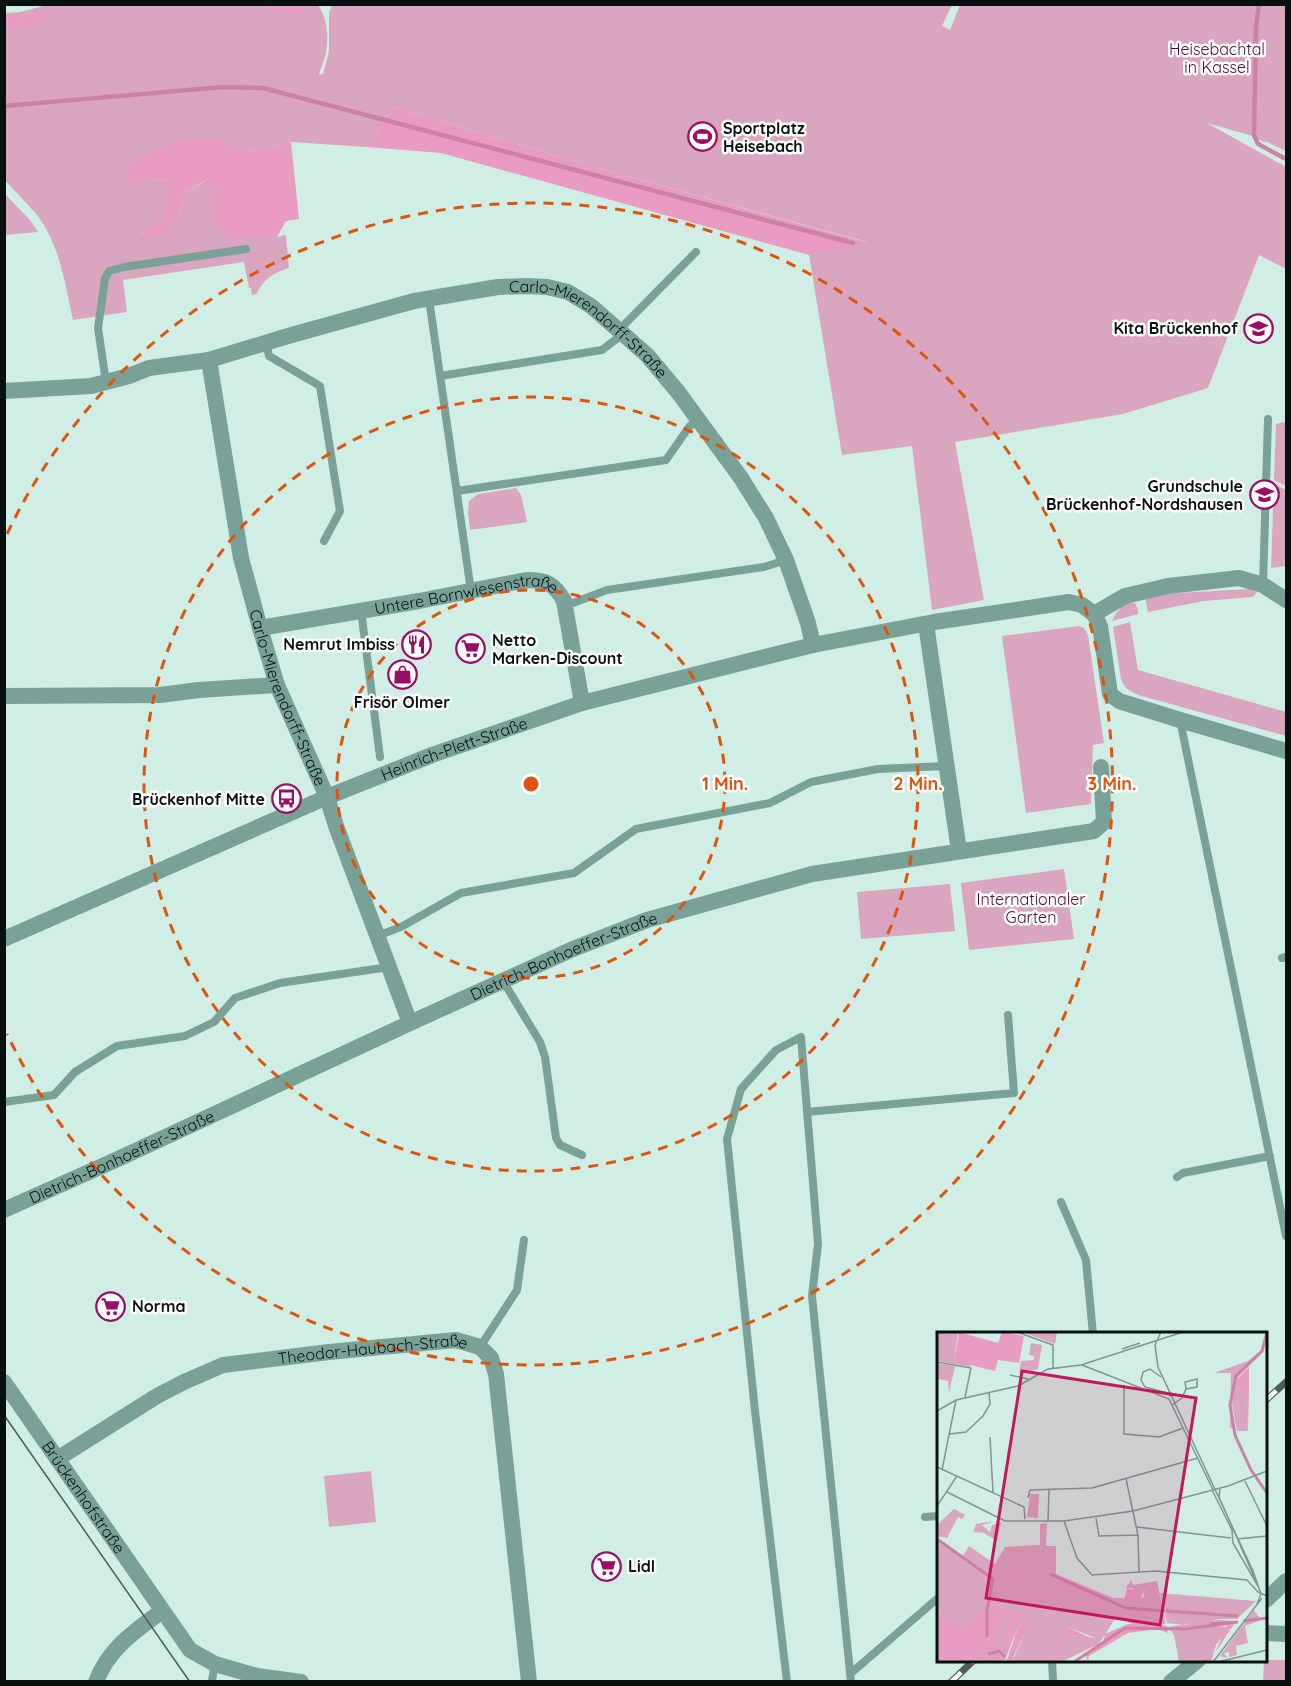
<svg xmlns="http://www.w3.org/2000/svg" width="1291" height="1686" viewBox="0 0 1291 1686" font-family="Quicksand,sans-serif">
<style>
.green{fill:#daa5be}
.forest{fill:#e89cc1}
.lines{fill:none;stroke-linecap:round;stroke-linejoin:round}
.stream{stroke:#cb82a6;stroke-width:4.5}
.service{stroke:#79a197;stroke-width:8}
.minor{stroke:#79a197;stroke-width:16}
.tertiary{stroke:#79a197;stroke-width:16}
.tram{stroke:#4c5d59;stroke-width:1.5}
.rail-casing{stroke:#4c5d59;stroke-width:7}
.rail{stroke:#fff;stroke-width:4.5;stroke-dasharray:14;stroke-linecap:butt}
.ring{fill:none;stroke:#dd550c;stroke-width:3;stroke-dasharray:10 8}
.labels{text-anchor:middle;stroke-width:5;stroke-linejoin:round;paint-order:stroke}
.park-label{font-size:16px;fill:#4e0c34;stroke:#fff}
.poi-label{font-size:16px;font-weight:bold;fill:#06100e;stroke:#fff;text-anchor:start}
.street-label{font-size:16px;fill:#06100e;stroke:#fff}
.inset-river{fill:none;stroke:#cb82a6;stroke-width:3}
.inset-road{fill:none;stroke:#7f9590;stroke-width:1.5}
.view{fill:#c2185b;fill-opacity:0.15;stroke:#c2185b;stroke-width:3}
.inset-edge{fill:none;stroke:#06100e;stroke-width:3}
.centre{fill:#dd550c;stroke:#fff;stroke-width:3}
.ring-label{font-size:18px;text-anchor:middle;font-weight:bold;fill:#dd550c;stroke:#fff;stroke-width:5;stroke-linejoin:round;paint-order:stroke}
</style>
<rect width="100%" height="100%" fill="#d0eee6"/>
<!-- green -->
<path class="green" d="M51,4L318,5C327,17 329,36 326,52C325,59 321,67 319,75L323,74L329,51V13L332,5H952L942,26L950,30L960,5H1286V151L1265,141V143L1256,137L1207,123L1286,167V269L1259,255L1208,388L1123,414L955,442L984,600L932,610L912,446L842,455L809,255L867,242L597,168L394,107L367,147L291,142L247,152L214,138L153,179L168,181V206L152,227L145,230L141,235L179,212L186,192L205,181L217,192L235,237H277L286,235L289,268C271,274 266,278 256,294L252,295L251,288H249L244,262L123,280L127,312L73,320C65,284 60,245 37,215C27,203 15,192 5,180L4,13L20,12Z
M5,194L30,220L38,232L5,235Z
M1284,422L1286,423V486L1274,480L1276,424Z
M1274,484L1286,490V566L1271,568Z
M516,488L521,495L527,522L470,530L468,513L469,501L478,494Z
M1250,589L1257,592L1253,597L1204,601L1148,612L1145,597L1178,593Z
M1130,602L1135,603L1138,609V614L1112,621C1116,612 1121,606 1130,602Z
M1130,622L1138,670L1286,712V736L1138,695C1130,691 1124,688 1121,679L1113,627Z
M1079,626L1084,628L1088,635L1104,743L1093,745L1091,804L1026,813L1002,636Z
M1064,869L1074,939L969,950L961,883Z
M950,884L955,931L861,939L857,892Z
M371,1471L376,1522L329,1527L324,1476Z
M1266,1660H1286V1681H1263L1264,1661Z"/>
<!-- forest -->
<path class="forest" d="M264,5H303L305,9L298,14C287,11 276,13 265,9Z
M49,10L52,13C42,27 20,28 5,29V16L21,17Z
M394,107L597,168L869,243L809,255L441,153L367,147Z
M214,138L247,152L291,142L299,219L286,221L277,237H235L217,226L207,208L217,192L204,181L186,192L179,212L167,232L145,240L141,236L145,230L152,227L168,206V181L153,179L131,184L126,170L141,157L172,143Z"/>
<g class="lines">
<!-- stream -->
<path class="stream" d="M1259,4L1256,27L1254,135L1258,144L1286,159
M4,106L223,87L263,88L853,243"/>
<!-- service -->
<path class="service" d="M429,299L471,591
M619,330L696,252
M266,343L269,356L320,386L340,511L324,541
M440,376L602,350L623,334
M106,382L98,328L105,279L109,271L124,267L246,249
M457,491L666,460L689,427L698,419
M1263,585L1268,419
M565,604L573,603L607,590L764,567L786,560
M361,610L380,757
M1180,720L1286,1236
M377,936L401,927L461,893L574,873L636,829L770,803L811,782L878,769L946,766
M1282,958L1286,957
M503,981L540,1042L545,1057L556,1138L560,1145L582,1155
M4,1102L54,1095L75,1072L117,1046L185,1036L214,1022L235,998L280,983L389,967
M807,1112L1014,1093L1008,1015
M1177,1177L1183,1173L1270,1156
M1061,1202L1086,1260L1093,1334
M480,1347L517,1290L524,1240
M925,1517L938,1516
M1052,1660L1053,1682
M850,1674L938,1598
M213,1682L212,1680L215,1664
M787,1682L755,1411L727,1139L741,1089L776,1050L801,1037L818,1244L812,1296L851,1682"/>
<!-- minor -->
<g class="minor">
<path id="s1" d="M209,360L241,558L260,628L277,685L327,797L336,826L410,1023"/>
<path id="s2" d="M4,391L91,386L129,376L149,368L209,360L288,336L414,301L498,287L526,286L547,287L568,292L591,306L647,355L678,392L741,478L766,518L786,560L808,623L813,645"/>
<path d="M1094,614L1100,626L1110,694L1119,701L1180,720L1286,751"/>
<path d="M1094,614L1125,596L1168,586L1239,578L1263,585L1286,600"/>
<path d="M926,624L959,851"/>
<path id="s3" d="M260,628L419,601L526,580C546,580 554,583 564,601L582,703"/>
<path d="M4,696L160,695L199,690L277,685"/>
<path id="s4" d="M4,939L327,797L432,755L582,703L813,645L934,622L1069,602L1082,605L1094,614"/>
<path id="s5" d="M4,1210L118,1159L410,1023L573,949L647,920L812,874L1094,831L1104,822L1101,767"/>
<path id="s6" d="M4,1382L190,1650L215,1664L257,1676L301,1682"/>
<path id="s7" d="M57,1459L157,1396L184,1382L223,1365L329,1352L456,1340L480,1347L491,1358L496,1374L529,1682"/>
<path d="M1266,1633L1286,1634"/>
<path d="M96,1682C109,1648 134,1632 162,1611"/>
</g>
<!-- tertiary -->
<path class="tertiary" d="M1266,1600L1286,1581
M1171,1682L1198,1660"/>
<!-- tram -->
<path class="tram" d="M4,1415L190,1682"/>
<defs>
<path id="rail" d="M1266,1400L1286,1382
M951,1682L974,1660"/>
</defs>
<!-- rail casing -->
<use href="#rail" class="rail-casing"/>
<!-- rail -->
<use href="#rail" class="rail"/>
</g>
<!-- distance rings -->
<g class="ring">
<circle cx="531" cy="784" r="194"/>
<circle cx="531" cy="784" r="387"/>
<path d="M7 534A581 581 0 1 1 7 1034"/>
</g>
<!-- icons -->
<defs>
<symbol id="stadium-ring" viewBox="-11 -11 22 22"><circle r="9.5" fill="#fff" stroke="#960f65" stroke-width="1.5"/><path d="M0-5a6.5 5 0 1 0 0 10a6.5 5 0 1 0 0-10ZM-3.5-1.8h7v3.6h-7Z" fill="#960f65"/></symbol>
<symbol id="school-ring" viewBox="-11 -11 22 22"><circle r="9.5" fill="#fff" stroke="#960f65" stroke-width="1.5"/><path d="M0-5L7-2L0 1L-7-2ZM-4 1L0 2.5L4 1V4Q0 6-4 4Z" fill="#960f65"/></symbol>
<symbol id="restaurant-ring" viewBox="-11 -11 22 22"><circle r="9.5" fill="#fff" stroke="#960f65" stroke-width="1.5"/><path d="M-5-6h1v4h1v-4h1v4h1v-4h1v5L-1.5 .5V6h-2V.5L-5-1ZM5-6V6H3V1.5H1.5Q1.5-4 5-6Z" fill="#960f65"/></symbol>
<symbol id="supermarket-ring" viewBox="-11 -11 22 22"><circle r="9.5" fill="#fff" stroke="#960f65" stroke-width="1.5"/><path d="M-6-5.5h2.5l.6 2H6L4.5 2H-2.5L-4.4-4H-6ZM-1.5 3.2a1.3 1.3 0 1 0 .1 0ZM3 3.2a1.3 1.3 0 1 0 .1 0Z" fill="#960f65"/></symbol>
<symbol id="shop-ring" viewBox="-11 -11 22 22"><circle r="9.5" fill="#fff" stroke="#960f65" stroke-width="1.5"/><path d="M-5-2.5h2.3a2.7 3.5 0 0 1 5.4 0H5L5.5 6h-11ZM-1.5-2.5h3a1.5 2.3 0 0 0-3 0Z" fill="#960f65"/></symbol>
<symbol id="bus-ring" viewBox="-11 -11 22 22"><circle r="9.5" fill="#fff" stroke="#960f65" stroke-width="1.5"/><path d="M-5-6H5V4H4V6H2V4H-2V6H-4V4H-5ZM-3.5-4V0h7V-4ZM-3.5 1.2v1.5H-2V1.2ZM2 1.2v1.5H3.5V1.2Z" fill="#960f65"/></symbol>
</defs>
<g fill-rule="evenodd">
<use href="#stadium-ring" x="686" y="120" width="33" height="33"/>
<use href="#school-ring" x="1242" y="312" width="33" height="33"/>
<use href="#school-ring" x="1248" y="478" width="33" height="33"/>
<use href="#restaurant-ring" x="400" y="628" width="33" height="33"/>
<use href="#supermarket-ring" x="454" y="632" width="33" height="33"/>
<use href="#shop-ring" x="386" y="658" width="33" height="33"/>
<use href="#bus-ring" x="270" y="782" width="33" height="33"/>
<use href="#supermarket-ring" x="94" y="1290" width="33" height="33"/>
<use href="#supermarket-ring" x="590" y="1550" width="33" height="33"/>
</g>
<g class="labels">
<!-- park labels -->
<g class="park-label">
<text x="1217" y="55">Heisebachtal<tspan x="1217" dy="18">in Kassel</tspan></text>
<text x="1031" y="905">Internationaler<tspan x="1031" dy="18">Garten</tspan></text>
</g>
<!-- poi labels -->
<g class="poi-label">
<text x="723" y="134">Sportplatz<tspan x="723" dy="18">Heisebach</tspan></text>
<text x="1238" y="334" text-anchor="end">Kita Brückenhof</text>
<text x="1243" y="492" text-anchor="end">Grundschule<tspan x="1243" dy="18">Brückenhof-Nordshausen</tspan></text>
<text x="492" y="646">Netto<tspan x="492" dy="18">Marken-Discount</tspan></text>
<text x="395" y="650" text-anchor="end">Nemrut Imbiss</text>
<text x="402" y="708" text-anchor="middle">Frisör Olmer</text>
<text x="265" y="805" text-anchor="end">Brückenhof Mitte</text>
<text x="132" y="1312">Norma</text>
<text x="628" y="1572">Lidl</text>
</g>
<!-- street labels -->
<g class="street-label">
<text dy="6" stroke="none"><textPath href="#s2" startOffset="612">Carlo-Mierendorff-Straße</textPath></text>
<text dy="6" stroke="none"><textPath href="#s3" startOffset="210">Untere Bornwiesenstraße</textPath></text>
<text dy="6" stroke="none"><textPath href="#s1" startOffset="348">Carlo-Mierendorff-Straße</textPath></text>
<text dy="6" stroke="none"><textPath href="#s4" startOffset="489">Heinrich-Plett-Straße</textPath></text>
<text dy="6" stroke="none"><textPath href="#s5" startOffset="615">Dietrich-Bonhoeffer-Straße</textPath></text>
<text dy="6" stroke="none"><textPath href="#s5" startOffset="129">Dietrich-Bonhoeffer-Straße</textPath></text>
<text dy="6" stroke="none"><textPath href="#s7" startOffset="342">Theodor-Haubach-Straße</textPath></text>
<text dy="6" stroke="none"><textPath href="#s6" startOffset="140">Brückenhofstraße</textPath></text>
</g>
</g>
<!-- overview -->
<g transform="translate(937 1332)">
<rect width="330" height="330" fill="#d0eee6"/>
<path d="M0,0H21L17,28L34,31L33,35L0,29ZM85,0H120L118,12ZM94,11L105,13L101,37L82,42L84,29L97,28V24L92,23ZM322,20L324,22L299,47L294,72L298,95L293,96L294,41H277L311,29ZM0,31L18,34L12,61L11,49L2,47L0,57ZM298,55L309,61L311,99H300L295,72ZM93,162H102L101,186L90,185ZM17,177L28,183L25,187L21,185L10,206L0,204V193ZM59,189L45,193L53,200L55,193L64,190L60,209L47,201L36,200L39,192ZM110,191L109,214H119V242H113L172,270L176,266H206L208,258L199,265L196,256H189L194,248L196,253L220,249L229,292L198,293L179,285L162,312L126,329L121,324L128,308L138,303L158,306L131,295L114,330H69L86,283L70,309L69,322L76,302L80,295L68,329L0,330L3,281L0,280V209L59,249L26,224L32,214L58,232L68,215L103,213V192ZM93,287V288L76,328L78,303ZM223,261L319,269L300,287H282L267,291L249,292L246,293L231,294L247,293L230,291ZM317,278L324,288L308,294L311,311L299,314L300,323L292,325V320L287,321L290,326L283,324L279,329ZM279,294L292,295L279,313L274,330H242L237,303L231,295L242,300Z" fill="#daa5be" fill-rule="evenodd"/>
<path d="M22,0L61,11L65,0L87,4L82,31L61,28L58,39L17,29ZM312,35V60L311,99L309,61L298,55L300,47ZM111,242H119L176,266L172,271ZM190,256L198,258L199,264L208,258L204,265L209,268H187ZM54,267L56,274L87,283L69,322L66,323L68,308L75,287L67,283L60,291L61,330L51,322L50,305L46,308L49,330H44L40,318L41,330H0V280L29,296ZM94,287L75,328L73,327L78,303L89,288ZM282,288L299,289L278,321L290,293L242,300L231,295ZM220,292L230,294L231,301L221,297L191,301L152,324L151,329L148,322L166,310L168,302L191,292ZM131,295L157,308L138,303L128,308L121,324L126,329L114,330Z" fill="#e89cc1"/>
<path class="inset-river" d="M330,0L325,19L299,44L293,73L298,103L314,138L330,161M0,207L56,247L50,279V305M113,242L189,276L228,279M229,279L301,284M306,289L330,286M273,292L301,290M51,322L62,319L68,325M137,330L188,296L248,297L293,291"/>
<path class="inset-road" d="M80,0L116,13V36M224,0L218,13L221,35L316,239L324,262L320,272M185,17L203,11M0,30L34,36L28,65M145,33L232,67L276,158M73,43L91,47M224,45L213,37L206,40L204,48L208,55L230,61L236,66M187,53V102L222,105L246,96M235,73L245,66L249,57L260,55V47L248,50L249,57M0,79L19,68L81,54L111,37L144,33L246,0M12,102L29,100L46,84L53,72L52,61M53,105L56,161M0,135L87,175L88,187M5,138L19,68M189,147L201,203L202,240M308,149L330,194M275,158L295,198L296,211L322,256L282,165L283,156M10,160L68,189H127L196,179L291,154L330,139M91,166L93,158L155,156L261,126M0,174L20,144M159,186L162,204L201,203M127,189L140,226L155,243L219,239L310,248L321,260L330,264M111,190L112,158M200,195L294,206M300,207L330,204M276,330L325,266M281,330L330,318"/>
<path class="view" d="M85,39L259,66L223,293L49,266Z"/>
<rect width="330" height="330" class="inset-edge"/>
</g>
<circle cx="531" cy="784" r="9" class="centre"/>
<g class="ring-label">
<text x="725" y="790">1 Min.</text>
<text x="918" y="790">2 Min.</text>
<text x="1112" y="790">3 Min.</text>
</g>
<!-- border -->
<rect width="1291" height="1686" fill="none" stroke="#06100e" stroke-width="12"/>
</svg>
